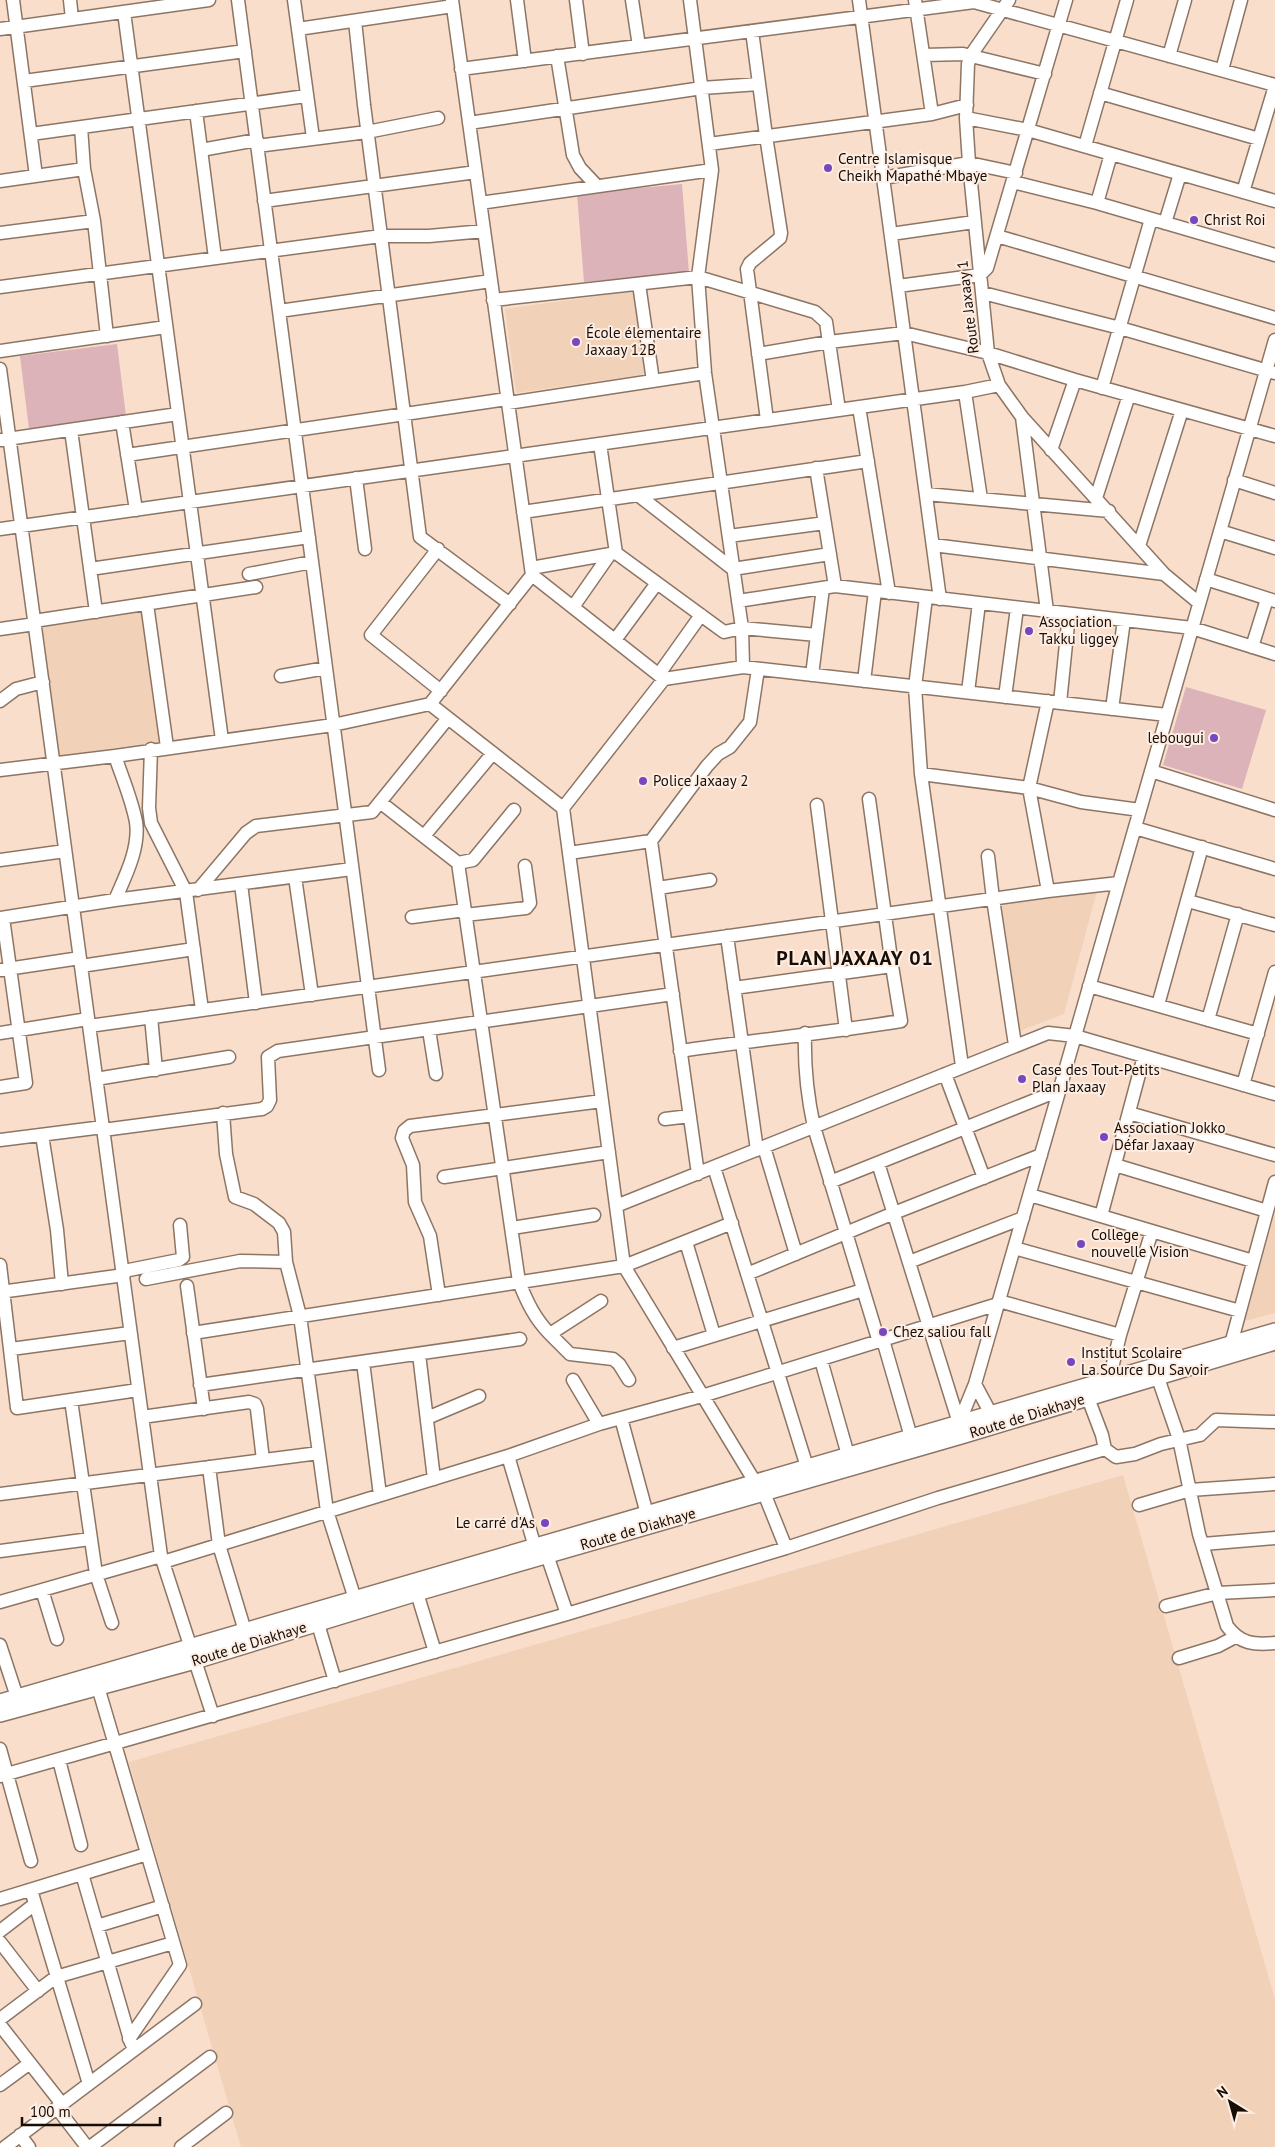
<svg xmlns="http://www.w3.org/2000/svg" width="1275" height="2147" viewBox="0 0 1275 2147" font-family="'PT Sans',sans-serif">
<style>
.built{fill:#f2d1b9}
.green{fill:#dcb3b8}
.lines{fill:none;stroke-linecap:round;stroke-linejoin:round}
.minor-casing{stroke:#8d7565;stroke-width:15}
.major-casing{stroke:#8d7565;stroke-width:18}
.minor{stroke:#fff;stroke-width:12}
.major{stroke:#fff;stroke-width:15}
.poi-dot{fill:#7846bd;stroke:#feede2;stroke-width:2}
.labels{text-anchor:middle;stroke-width:4;stroke-linejoin:round;paint-order:stroke}
.poi-label{font-size:15px;fill:#160d07;stroke:#feede2;text-anchor:start}
.street-label{font-size:15px;fill:#160d07;stroke:#feede2}
.district-label{font-size:20px;font-weight:bold;letter-spacing:1px;fill:#160d07;stroke:#feede2}
</style>
<rect width="100%" height="100%" fill="#f9decb"/>
<!-- built -->
<path class="built" d="M635,291L647,374L516,393L505,309Z
M144,609L163,741L60,756L41,624Z
M1097,891L1064,1014L1017,1032L1000,903Z
M1275,1213V1313L1245,1321Z
M1123,1475L1275,1999V2147H241L129,1762Z"/>
<!-- green -->
<path class="green" d="M682,184L689,273L584,282L577,194Z
M117,344L126,416L29,429L20,356Z
M1186,687L1266,710L1242,789L1163,765Z"/>
<g class="lines">
<defs>
<path id="minor" d="M13,0L36,176
M70,0L72,19
M238,0L379,1070
M294,0L313,138
M452,0L532,575L664,679
M517,0L525,61
M576,0L583,54
M632,0L639,46
M690,0L712,170L698,277L705,373L742,628L743,667
M859,0L940,599
M915,0L932,114
M1009,0L971,55L968,64L966,118L969,163L988,353L999,385L1022,417L1164,574L1199,603
M124,12L222,740
M355,21L364,105L420,537L510,604
M0,29L209,0
M298,29L453,6
M752,31L766,136L781,233L780,238L750,263L747,269L767,420
M924,55L963,54L1045,74
M557,56L573,155L580,168L596,185
M1169,56L1185,0
M461,69L974,2L1275,85
M1222,70L1241,0
M24,81L245,51
M1100,93L1259,139
M196,111L215,258
M966,118L1028,130L1275,201
M469,123L702,88L759,84
M81,127L84,169L94,221L107,336
M31,134L306,96
M709,144L932,114L967,105
M257,146L367,132L438,118
M1085,146L1127,0
M201,150L257,140
M883,178L969,163L1016,173
M0,181L84,169
M1013,182L1097,203L1275,255
M1243,192L1275,86
M264,201L476,172
M480,203L712,170
M1097,203L1111,154
M1165,223L1180,174
M0,233L94,221
M891,234L974,222
M997,236L1275,318
M639,284L653,381
M898,286L980,275L987,268L1066,0
M0,287L381,236H429L484,231
M983,293L1120,328L1275,373
M493,300L698,277L815,312L826,322L839,410
M279,311L491,281
M0,351L166,327
M758,354L829,342L904,333L988,353L1075,380L1275,436
M0,369L161,1556L213,1716
M1102,388L1151,219
M965,392L981,499
M508,403L705,373
M859,407L889,593
M1022,417L1047,611
M122,422L136,510
M71,430L96,612
M0,440L178,414
M600,444L616,553L724,632L742,628L817,635
M1051,450L1075,380
M127,455L507,399
M816,468L835,586
M356,478L365,549
M1234,480L1275,493
M926,494L1109,511
M638,495L733,569L830,554
M1096,498L1129,395
M523,512L868,461
M0,529L965,392L999,385
M1220,531L1275,548
M729,536L825,523
M933,545L1164,574
M1139,546L1182,410
M438,549L371,635L441,691
M531,568L616,553
M90,569L309,537
M249,574L312,562
M1206,579L1275,601
M926,597L915,687L921,774L962,1066
M738,601L835,586L1192,628L1275,654
M147,604L167,747
M573,607L610,554
M34,621L256,587
M0,629L35,624
M615,640L657,583
M1252,647L1267,599
M659,674L701,615
M812,675L823,588
M281,676L326,668
M864,681L875,591
M968,692L979,603
M1005,697L1017,608
M0,701L16,689L43,682
M1048,701L1029,788L1048,891
M1060,703L1069,614
M430,704L563,808L624,1266L755,1482
M1112,709L1124,620
M151,749L149,808L151,823L186,892L202,1010
M0,770L115,756L333,725L430,704L532,575
M1151,771L1275,810
M921,774L1029,788L1081,802L1140,810
M380,802L458,863L519,1282C527,1302 535,1319 550,1334L601,1301
M817,805L846,1030
M563,808L664,679L743,667L1167,715
M1135,828L1275,869
M424,836L493,753
M651,841L698,1174
M569,853L651,841L707,766L718,754L730,747L750,722L758,669
M988,856L993,899L1015,1045
M0,860L65,851
M458,863L473,860L514,810
M295,877L312,995
M241,884L256,1003
M658,888L710,880
M198,890L246,833L256,826L372,812L448,718
M115,900C125,877 140,848 136,822C132,800 122,777 115,756
M1188,901L1275,925
M465,915L526,908L530,903L525,866
M412,917L465,910
M0,918L115,900L352,869
M727,936L757,1150
M81,966L194,949
M0,970L80,958
M1089,986L1258,1034
M734,988L892,966
M1158,1005L1202,847
M151,1017L156,1070
M1208,1020L1238,914
M89,1026L1048,891L1119,883
M429,1030L436,1074
M0,1033L88,1019
M805,1033C804,1066 807,1095 814,1127L879,1342
M680,1051C754,1040 828,1033 901,1021L892,966L869,799
M945,1074L984,1178
M96,1079L229,1057
M1243,1085L1275,972
M0,1087L26,1083L3,918
M223,1113L226,1154L235,1197L254,1204L279,1223L284,1232L286,1262L300,1316L327,1511L355,1599
M1129,1113L1275,1155
M665,1119L690,1116
M103,1130L262,1109L267,1106L270,1100L268,1057L278,1051L673,994
M42,1135L57,1230L62,1284
M0,1140L103,1127
M764,1147L796,1254
M878,1163L959,1423
M1115,1165L1267,1211
M714,1167L807,1467
M444,1177L609,1152
M830,1182L1060,1090
M1030,1195L1253,1261
M616,1206L1048,1033L1075,1036L1275,1094
M1101,1216L1144,1056
M512,1228L594,1215
M686,1242L714,1335
M1014,1248L1240,1311
M909,1262L1023,1218
M0,1265L17,1408L138,1390
M124,1271L179,1260L183,1257L180,1225
M747,1274L894,1213L1041,1155
M146,1279L240,1261L286,1262
M187,1286L204,1409
M0,1292L124,1275
M439,1295L430,1236L415,1202L413,1165L402,1138L404,1131L410,1126L602,1101
M999,1301L1120,1335
M193,1333L624,1266L732,1223
M550,1334L570,1354L613,1359L619,1364L629,1380
M883,1340L911,1437
M1231,1344L1275,1182
M673,1348L863,1290
M11,1349L130,1333
M419,1354L434,1479
M821,1360L848,1455
M363,1362L380,1495
M1158,1378L1179,1439L1199,1534L1227,1626C1240,1644 1254,1645 1275,1643
M573,1380L599,1424
M1109,1380L1120,1335L1152,1231
M975,1384L991,1414L993,1422
M200,1385L520,1339
M1088,1398L1102,1435L1105,1449L1116,1457L1135,1454L1161,1444L1200,1435L1216,1420L1275,1422
M71,1400L96,1574L112,1623
M142,1417L249,1402L255,1404L257,1409L263,1460
M427,1418L479,1396
M621,1418L647,1514
M960,1430L959,1423L975,1384L1275,340
M508,1456L535,1547
M209,1467L219,1545L245,1631
M764,1493L786,1548
M0,1494L319,1453
M1139,1505L1190,1490L1275,1484
M1203,1544L1275,1538
M0,1551L90,1539
M547,1555L567,1614
M163,1562L508,1456L599,1424L702,1396L998,1304
M42,1590L57,1639
M417,1593L435,1652
M0,1602L161,1556
M1166,1606L1218,1593L1275,1590
M318,1624L335,1681
M0,1645L17,1697
M1179,1658L1218,1646L1235,1637
M98,1687L180,1965L129,2039
M0,1749L31,1861
M59,1760L81,1845
M0,1776L567,1614L786,1548L938,1498L1105,1449
M82,1874L131,2043
M31,1890L89,2084
M0,1899L147,1854
M97,1926L163,1906
M0,1931L35,1904
M0,1942L38,1991
M0,2019L56,1977L173,1943
M0,2025L62,2104
M0,2085L30,2063
M57,2108L87,2147
M20,2135L29,2147
M5,2147L195,2004
M90,2147L210,2057
M181,2147L226,2113"/>
<path id="major" d="M0,1702L1275,1331
M0,1714L195,1661L417,1593L961,1436L1275,1342"/>
</defs>
<!-- minor casing -->
<use href="#minor" class="minor-casing"/>
<!-- major casing -->
<use href="#major" class="major-casing"/>
<!-- minor -->
<use href="#minor" class="minor"/>
<!-- major -->
<use href="#major" class="major"/>
</g>
<!-- markers -->
<g class="poi-dot">
<circle cx="828" cy="168" r="5"/>
<circle cx="1194" cy="220" r="5"/>
<circle cx="576" cy="342" r="5"/>
<circle cx="1029" cy="631" r="5"/>
<circle cx="1214" cy="738" r="5"/>
<circle cx="643" cy="781" r="5"/>
<circle cx="1022" cy="1079" r="5"/>
<circle cx="1104" cy="1137" r="5"/>
<circle cx="1081" cy="1244" r="5"/>
<circle cx="883" cy="1332" r="5"/>
<circle cx="1071" cy="1362" r="5"/>
<circle cx="545" cy="1523" r="5"/>
</g>
<g class="labels">
<!-- poi labels -->
<g class="poi-label">
<text x="838" y="164">Centre Islamisque<tspan x="838" dy="17">Cheikh Mapathé Mbaye</tspan></text>
<text x="1204" y="225">Christ Roi</text>
<text x="586" y="338">École élementaire<tspan x="586" dy="17">Jaxaay 12B</tspan></text>
<text x="1039" y="627">Association<tspan x="1039" dy="17">Takku liggey</tspan></text>
<text x="1204" y="743" text-anchor="end">lebougui</text>
<text x="653" y="786">Police Jaxaay 2</text>
<text x="1032" y="1075">Case des Tout-Petits<tspan x="1032" dy="17">Plan Jaxaay</tspan></text>
<text x="1114" y="1133">Association Jokko<tspan x="1114" dy="17">Défar Jaxaay</tspan></text>
<text x="1091" y="1240">College<tspan x="1091" dy="17">nouvelle Vision</tspan></text>
<text x="893" y="1337">Chez saliou fall</text>
<text x="1081" y="1358">Institut Scolaire<tspan x="1081" dy="17">La Source Du Savoir</tspan></text>
<text x="535" y="1528" text-anchor="end">Le carré d'As</text>
</g>
<!-- street labels -->
<g class="street-label">
<text transform="translate(968 307) rotate(-97)" y="5">Route Jaxaay 1</text>
<text transform="translate(1027 1416) rotate(-17)" y="5">Route de Diakhaye</text>
<text transform="translate(638 1529) rotate(-16)" y="5">Route de Diakhaye</text>
<text transform="translate(249 1644) rotate(-17)" y="5">Route de Diakhaye</text>
</g>
<!-- district labels -->
<g class="district-label">
<text x="855" y="965">PLAN JAXAAY 01</text>
</g>
</g>
<!-- north arrow -->
<g transform="translate(1230 2102) rotate(323)" stroke="#feede2" stroke-width="4" paint-order="stroke">
<path d="M0-4L9 19L0 12L-9 19Z" fill="#160d07"/>
<text y="-8" font-size="14" font-weight="bold" text-anchor="middle" fill="#160d07">N</text>
</g>
<!-- scale -->
<path d="M22 2117v8h138v-8" fill="none" stroke="#160d07" stroke-width="2.5"/>
<text x="30" y="2117" font-size="15" fill="#160d07" stroke="#feede2" stroke-width="4" paint-order="stroke">100 m</text>
</svg>
